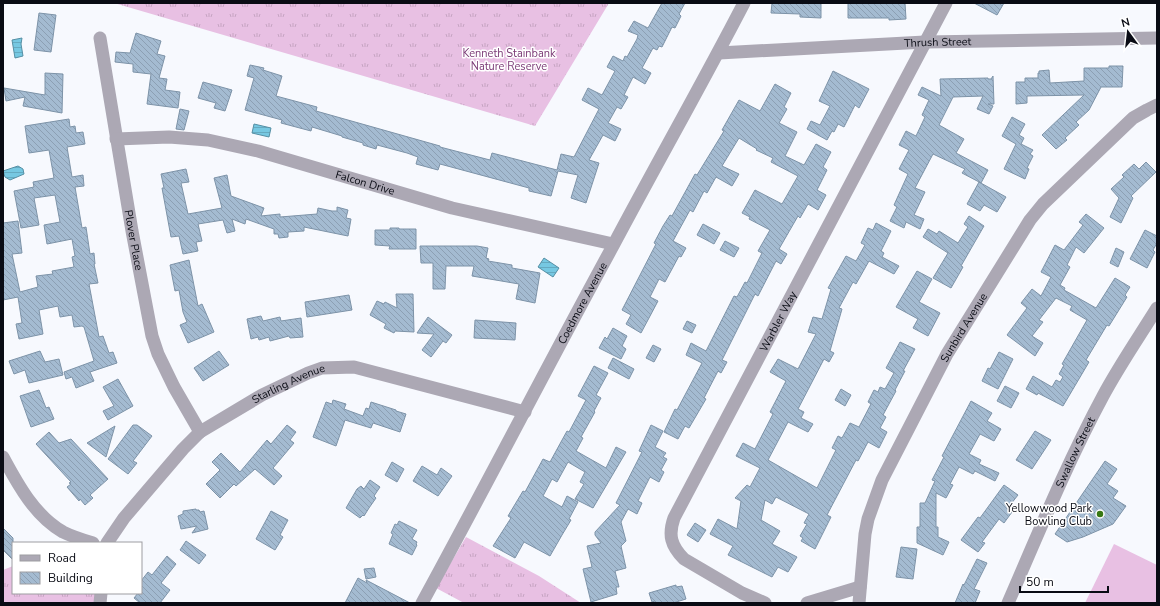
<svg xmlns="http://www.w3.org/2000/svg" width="1160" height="606" viewBox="0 0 1160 606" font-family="'Nunito Sans',sans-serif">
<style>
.grass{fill:url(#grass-tufts)}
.pitch{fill:#e8c0e3}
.water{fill:url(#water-rules);stroke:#558fa4}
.building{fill:url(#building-back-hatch);stroke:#7d93a8}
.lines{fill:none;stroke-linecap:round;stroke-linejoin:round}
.street{stroke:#aca8b4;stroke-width:13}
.poi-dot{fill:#387814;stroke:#fff;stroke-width:1.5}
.labels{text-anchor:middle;stroke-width:3;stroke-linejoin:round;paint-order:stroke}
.street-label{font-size:11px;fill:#090b14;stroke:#fff}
.park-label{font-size:11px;fill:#7b3b76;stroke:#fff}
.poi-label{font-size:11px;fill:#090b14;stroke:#fff;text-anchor:end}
</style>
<defs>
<pattern id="grass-tufts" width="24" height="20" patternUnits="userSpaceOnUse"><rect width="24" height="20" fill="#e8c0e3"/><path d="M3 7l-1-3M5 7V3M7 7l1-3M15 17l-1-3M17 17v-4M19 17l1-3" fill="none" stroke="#c6a4c2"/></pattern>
<pattern id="water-rules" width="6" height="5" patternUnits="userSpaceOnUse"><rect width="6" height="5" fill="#76c8e2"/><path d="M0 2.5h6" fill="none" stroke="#65aac1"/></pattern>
<pattern id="building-back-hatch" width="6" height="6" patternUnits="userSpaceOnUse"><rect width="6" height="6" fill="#a4bbd1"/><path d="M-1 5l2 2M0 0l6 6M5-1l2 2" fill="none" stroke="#8c9fb3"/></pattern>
</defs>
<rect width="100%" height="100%" fill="#f7f9fe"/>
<!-- grass -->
<path class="grass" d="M114,3H609L535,126Z
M466,537L539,576L581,603H464L436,588Z
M13,566V593H95V603H3V570Z"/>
<!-- pitch -->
<path class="pitch" d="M1114,544L1157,565V603H1085Z"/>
<!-- water -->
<path class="water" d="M22,38L21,44L23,56L15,58L12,40Z
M254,124L271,128L269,137L252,133Z
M18,166L23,169L24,174L10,180L5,177L3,171Z
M544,258L559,268L553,277L538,267Z"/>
<!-- building -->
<path class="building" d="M662,3H685L679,14L681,16L675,28L672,27L662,47L659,46L657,50L653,48L642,68L651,73L645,84L633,77L624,95L628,97L621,109L617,107L608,123L621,129L615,141L603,135L589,160L599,163L586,203L571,198L578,175L558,171L551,196L529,191V188L440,164L438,170L416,164L418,157L407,153L377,145L376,149L363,145V143L342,137V136L312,127L311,131L281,123L282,120L245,110L254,78L247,76L250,65L264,68L263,70L282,76L276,96L317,107L316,111L440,146V147L490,160L492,153L557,170L561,154L574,157L599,109L582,100L588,88L602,95L615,71L607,67L613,56L623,61L625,56L627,57L637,39L638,35L628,31L634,21L648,28Z
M772,3H821V18L800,17V14L771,13Z
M848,3H905L906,19L889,20V18H848Z
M974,3H1004L997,15Z
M39,13L56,15L51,52L34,50Z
M136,33L161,41L157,54L165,56L159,78L167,79L165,90L180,92L178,108L147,104L151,74L133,72V64L115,62L116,52L130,53Z
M1109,66H1123L1122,87H1101L1089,110L1076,122L1079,125L1065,138L1067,140L1056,149L1042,135L1084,95L1027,96V103L1016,104V82H1025V78H1038V73H1039V71L1049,70L1050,83L1084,81V68H1109Z
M833,71L869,89L859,108L855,105L844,127L838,124L834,132L832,131L827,140L807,129L811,121L820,125L830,106L819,101Z
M45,73L63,74L62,113L23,106L25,97L6,101L4,88L45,95Z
M993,76L994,104H988L993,106L989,114L977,109L983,96L953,97L939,125L964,139L956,153L988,170L981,183L962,173L965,169L933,154L915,188L925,192L914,215L924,219L920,229L906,222L904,228L890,221L897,207L894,205L908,174L899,169L909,150L899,145L906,131L916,136L925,117L922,115L929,100L918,95L922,87L941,96L940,79L988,78V79H991Z
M203,82L232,90L225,111L214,108L216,103L198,98Z
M775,84L791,93L784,107L787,109L779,123L797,132L785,156L804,165L816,144L831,152L823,167L827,170L817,190L826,195L818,210L808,204L800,218L798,216L779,249L787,254L781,264L776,261L758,296L755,294L722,360L727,362L721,373L718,371L704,398L706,399L689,428L685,426L678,439L664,432L675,409L677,410L702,363L686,355L691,343L706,351L734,296L737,297L745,282L747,283L762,253L758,251L770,230L749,219L750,217L742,213L755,190L782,204L798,176L771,162L773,158L756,150L757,149L739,138L722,166L739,174L732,186L716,177L707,193L704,191L693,212L690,210L673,241L686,248L681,257L679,256L665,282L659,279L650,297L658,301L641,333L626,324L631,315L622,310L656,244L654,243L663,226L670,215L672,216L695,174L697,175L724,131L722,130L739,100L760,111Z
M180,109L189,111L184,130L176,129Z
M1012,117L1025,124L1019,135L1024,138L1021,144L1033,150L1030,154L1033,156L1027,168L1029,169L1025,179L1004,169L1016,144L1002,136Z
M69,119L70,127L75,126L76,133L83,132L85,144L67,147L72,177L83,175L84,186L75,187L82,228L86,227L90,254L94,253L95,264H94L98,283L89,284L99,337L103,336L109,353L113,352L117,363L90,372L94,381L76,388L72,377L66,379L64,372L94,361L84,327L82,326L74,327L72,315L60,317L58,306L39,310L43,334L19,339L16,324L22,323L18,297L3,300V223L18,221L22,253L12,254L20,292L38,287L36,276L53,274L52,271L74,267L72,257L75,256L72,239L47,244L44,225L60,222L55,195L34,198L39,225L21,228L14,191L34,187L33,182L54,178L49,150L29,153L25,126Z
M1146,162L1156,172L1131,196L1133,198L1121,223L1110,217L1119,198L1111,189L1124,177L1122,175L1134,164L1139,169Z
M186,169L189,182L181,183L188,214L222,208L214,178L227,175L231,196L264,208L261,216L280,214V217L317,214L318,208L332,211H337V207L348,210L346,218L351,219L348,236L304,227V231L288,232V237L279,238L278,234H274V229L246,219L245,224L232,219L235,231L227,233L223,220L198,224L202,241L196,242L198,251L183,254L179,236L171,237L162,188H164L161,174Z
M979,182L1006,197L997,212L984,205L980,211L967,204Z
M1086,214L1104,228L1084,253L1076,247L1067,265L1070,267L1060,285L1065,288L1064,290L1096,308L1115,278L1130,287L1125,295L1127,297L1109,326L1107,325L1086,360L1089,362L1063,406L1038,393L1037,395L1026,389L1033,376L1052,387L1056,380L1060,382L1063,377L1059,374L1064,365L1062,364L1087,320L1070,310L1072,306L1056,298L1039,320L1043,322L1032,336L1043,343L1035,356L1007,335L1027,308L1021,303L1032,289L1041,296L1051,277L1041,272L1055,245L1064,250L1083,225L1079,222Z
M969,216L984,226L961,266L963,267L951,288L933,278L948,253L923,237L928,229L937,234L939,231L958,243L968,227L964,224Z
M876,223L891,231L881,251L884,253L882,257L899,266L894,274L869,261L856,284L853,282L839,308L842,309L830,351L834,353L829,362L824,359L798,409L804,412L801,418L813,424L808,432L788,422L768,460L817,488L836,450L832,448L838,436L842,438L850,423L859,427L871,404L868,402L874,390L878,392L880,387L885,389L894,373L886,368L900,342L915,349L903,371H905L895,390L896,391L883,415L886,417L880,428L887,432L879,448L868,442L858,461L856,460L827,515L831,517L815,549L801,541L803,538L800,536L807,524L804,523L809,514L776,497L772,504L765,500L761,520L780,531L772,544L797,557L788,572L778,567L772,577L728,555L733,546L710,534L718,519L737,529L741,501L735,498L747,485L750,487L760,468L736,456L743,443L755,449L773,414L770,412L786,381L770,372L778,359L798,369L816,334L808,332L813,317L822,319L831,289L828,288L846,256L856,261L865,245L861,243L868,228L873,230Z
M703,224L720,233L714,244L697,235Z
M390,228H399V229H416V249H389L390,246L375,245V230H390Z
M1145,230L1157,236V243L1153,250L1155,252L1147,268L1130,259Z
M725,241L739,248L734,257L720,250Z
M420,246H477L488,248L486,258L489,259L488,261L512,265V268L540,273L535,303L516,299L519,284L472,276L474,266H446L445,289H433V263H421Z
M1116,248L1124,252L1118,267L1110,263Z
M189,260L198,306L202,304L214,332L188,343L180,325L187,322L183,312L179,290L175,291L170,265Z
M917,271L932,279L919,302L940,313L928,336L913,328L918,319L896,307Z
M396,294H413L414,332L395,331L394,333L384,328L386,324L370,315L377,301L384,304L385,302L397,308Z
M349,295L352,310L307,317L305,302Z
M261,316L263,321L280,317L281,321L301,318L303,337L290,338L289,336L270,341L269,337L259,340L258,337L251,339L247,319Z
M428,317L452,335L446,343L443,341L431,357L422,350L434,334L417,333Z
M475,320L516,323L515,340L474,338Z
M687,321L696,325L692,333L683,329Z
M613,328L627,336L622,346L626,349L621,359L599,348L605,337L607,339Z
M653,345L661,349L654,362L646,358Z
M40,351L45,362L59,359L63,375L29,383L25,370L14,374L9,361Z
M219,351L229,365L203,381L194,368Z
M999,352L1013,359L998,389L982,381L988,368L990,369Z
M613,358L634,369L629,379L608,368Z
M594,366L608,373L596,395L601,398L594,411L595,412L581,437L583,438L576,451L606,468L616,447L626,452L593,508L575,499L584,484L580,482L585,472L568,462L557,482L552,479L543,496L562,507L567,496L578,502L569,519L571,520L562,535L550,556L524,542L515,558L493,546L511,518L508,516L523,491L525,492L543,459L550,462L567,431L569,432L586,400L578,396Z
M118,379L133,406L108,420L103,411L114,406L103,387Z
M1005,386L1019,393L1011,408L997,401Z
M841,389L851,395L845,406L835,400Z
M39,390L46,408L49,407L54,419L31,427L20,396Z
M333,400L346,404L344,409L363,416L366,408L369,409L371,402L396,410V411L406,414L400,432L373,423L371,428L345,420L336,446L313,437L326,402L332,404Z
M971,401L992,413L987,421L1001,429L994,441L980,434L969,454L981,460L979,464L999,473L995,481L975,471L973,474L959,467L950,484L953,485L946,498L936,493V527H938V537L949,542L943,555L917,543V527H920V503H925L935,481L932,480L944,457L942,456Z
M133,425H137L152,436L133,461L137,463L128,474L108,459Z
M287,425L296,432L290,440L294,443L273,468L282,476L274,485L255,469L236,486L234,484L220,498L206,484L220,470L212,462L221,453L240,472L267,440L271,444Z
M651,425L663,431L655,447L666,453L663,457L667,459L661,470L664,472L659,482L650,477L638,501L642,503L637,514L628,509L621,522L626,541L621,546L626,568L615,571L619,587H616L617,594L591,602L583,569L592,567L587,546L601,543L595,535V532L620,505L616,503L642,452L639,451Z
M115,426L106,457L87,443Z
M1035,431L1051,440L1032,469L1016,460Z
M49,432L59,443L71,439L108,479L90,495L93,498L85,505L80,499L79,501L67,487L71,484L69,483L71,482L36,444Z
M1105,461L1117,469L1107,484L1118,491L1113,498L1126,506L1113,524L1083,537L1067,542L1055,534Z
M392,462L404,469L397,482L385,475Z
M422,466L437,475L441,468L452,476L438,496L413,481Z
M370,480L380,487L374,496L376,498L369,508L364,516L363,515L360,518L346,508L357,489L361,486L364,489Z
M1004,485L1018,495L1007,509L1012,512L1004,523L999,519L982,542L985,543L978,552L961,540L978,517L980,518Z
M196,509V510H199L200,512L204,511L208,529L192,533L197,526L181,529L178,516L183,514V511Z
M271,511L288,520L280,535L283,537L275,550L256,539Z
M399,521L417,530L412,539L417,542L416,544L417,545L412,555L389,544L393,534L391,533L395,524L397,525Z
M695,523L706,530L698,542L687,535Z
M3,528L13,538V560L3,550Z
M186,541L206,555L199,564L180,550Z
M901,547L917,549L913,579L896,577Z
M167,556L176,564L161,583L170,590L160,603H140L134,598L138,593H141V581L148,572L152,575Z
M977,559L987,563L974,589L980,591L975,603H955L963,584L964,585Z
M374,568L376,577L366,579L364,569Z
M358,578L367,583L366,580L410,603H345Z
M676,585V587L682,586L686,599L673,603H656L655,601L652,602L649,593Z"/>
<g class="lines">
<!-- street -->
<g class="street">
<path id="s1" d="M100,38L132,231L152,336L158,354L174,387L200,432"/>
<path id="s2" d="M719,53L925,42L1157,38"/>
<path id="s3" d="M116,139L169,137L208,140L258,151L452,208L613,244"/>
<path d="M3,457C18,485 35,516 63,532C73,537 83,540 93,543"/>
<path id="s4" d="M107,543L124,518L183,449L200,432L262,395L308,373L322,368L354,367L525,412"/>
<path d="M100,603L101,593"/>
<path id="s5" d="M422,603C487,484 549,363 614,244C657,163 702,84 744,3"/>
<path id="s6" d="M765,603L742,593L684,559C671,546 668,535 674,518L946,3"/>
<path d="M807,603L860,587"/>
<path id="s7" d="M859,603L865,534L868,519L882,480L947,354L1030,220L1043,204L1133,118L1147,110L1157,105"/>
<path id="s8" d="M1008,603C1038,534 1067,463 1103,396C1119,366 1139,337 1157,308"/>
</g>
</g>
<!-- markers -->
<circle class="poi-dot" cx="1100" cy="514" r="4"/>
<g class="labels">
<!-- street labels -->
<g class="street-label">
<text dy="4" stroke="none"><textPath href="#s2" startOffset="219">Thrush Street</textPath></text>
<text dy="4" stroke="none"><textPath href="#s3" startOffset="255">Falcon Drive</textPath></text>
<text dy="4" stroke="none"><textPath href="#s1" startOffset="205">Plover Place</textPath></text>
<text dy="4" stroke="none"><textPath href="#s5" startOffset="340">Coedmore Avenue</textPath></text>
<text dy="4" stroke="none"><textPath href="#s6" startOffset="360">Warbler Way</textPath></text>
<text dy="4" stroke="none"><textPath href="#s7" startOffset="299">Sunbird Avenue</textPath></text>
<text dy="4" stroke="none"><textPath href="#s4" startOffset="246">Starling Avenue</textPath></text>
<text dy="4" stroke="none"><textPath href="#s8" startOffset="165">Swallow Street</textPath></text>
</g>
<!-- park labels -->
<g class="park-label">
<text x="509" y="57">Kenneth Stainbank<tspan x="509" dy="13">Nature Reserve</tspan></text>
</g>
<!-- poi labels -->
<g class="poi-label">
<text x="1092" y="512">Yellowwood Park<tspan x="1092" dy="13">Bowling Club</tspan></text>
</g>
</g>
<!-- border -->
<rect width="1160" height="606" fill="none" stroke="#090b14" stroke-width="8"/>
<!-- legend -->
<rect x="12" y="542" width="130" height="52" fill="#ffffff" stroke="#9d9da1"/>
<rect x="20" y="555" width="20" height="6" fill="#aca8b4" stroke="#9d9da1"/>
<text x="48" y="562" font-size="12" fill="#090b14">Road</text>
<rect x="20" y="572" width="20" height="12" fill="url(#building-back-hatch)" stroke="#9d9da1"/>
<text x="48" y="582" font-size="12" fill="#090b14">Building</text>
<!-- north arrow -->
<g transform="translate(1128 32) rotate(345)" stroke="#ffffff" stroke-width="3" paint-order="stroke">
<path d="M0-3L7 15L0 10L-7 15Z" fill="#090b14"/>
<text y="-6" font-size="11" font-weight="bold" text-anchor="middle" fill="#090b14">N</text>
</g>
<!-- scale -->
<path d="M1020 586v6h88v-6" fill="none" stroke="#090b14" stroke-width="2"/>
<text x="1026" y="586" font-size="12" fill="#090b14" stroke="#ffffff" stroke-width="3" paint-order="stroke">50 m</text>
</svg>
